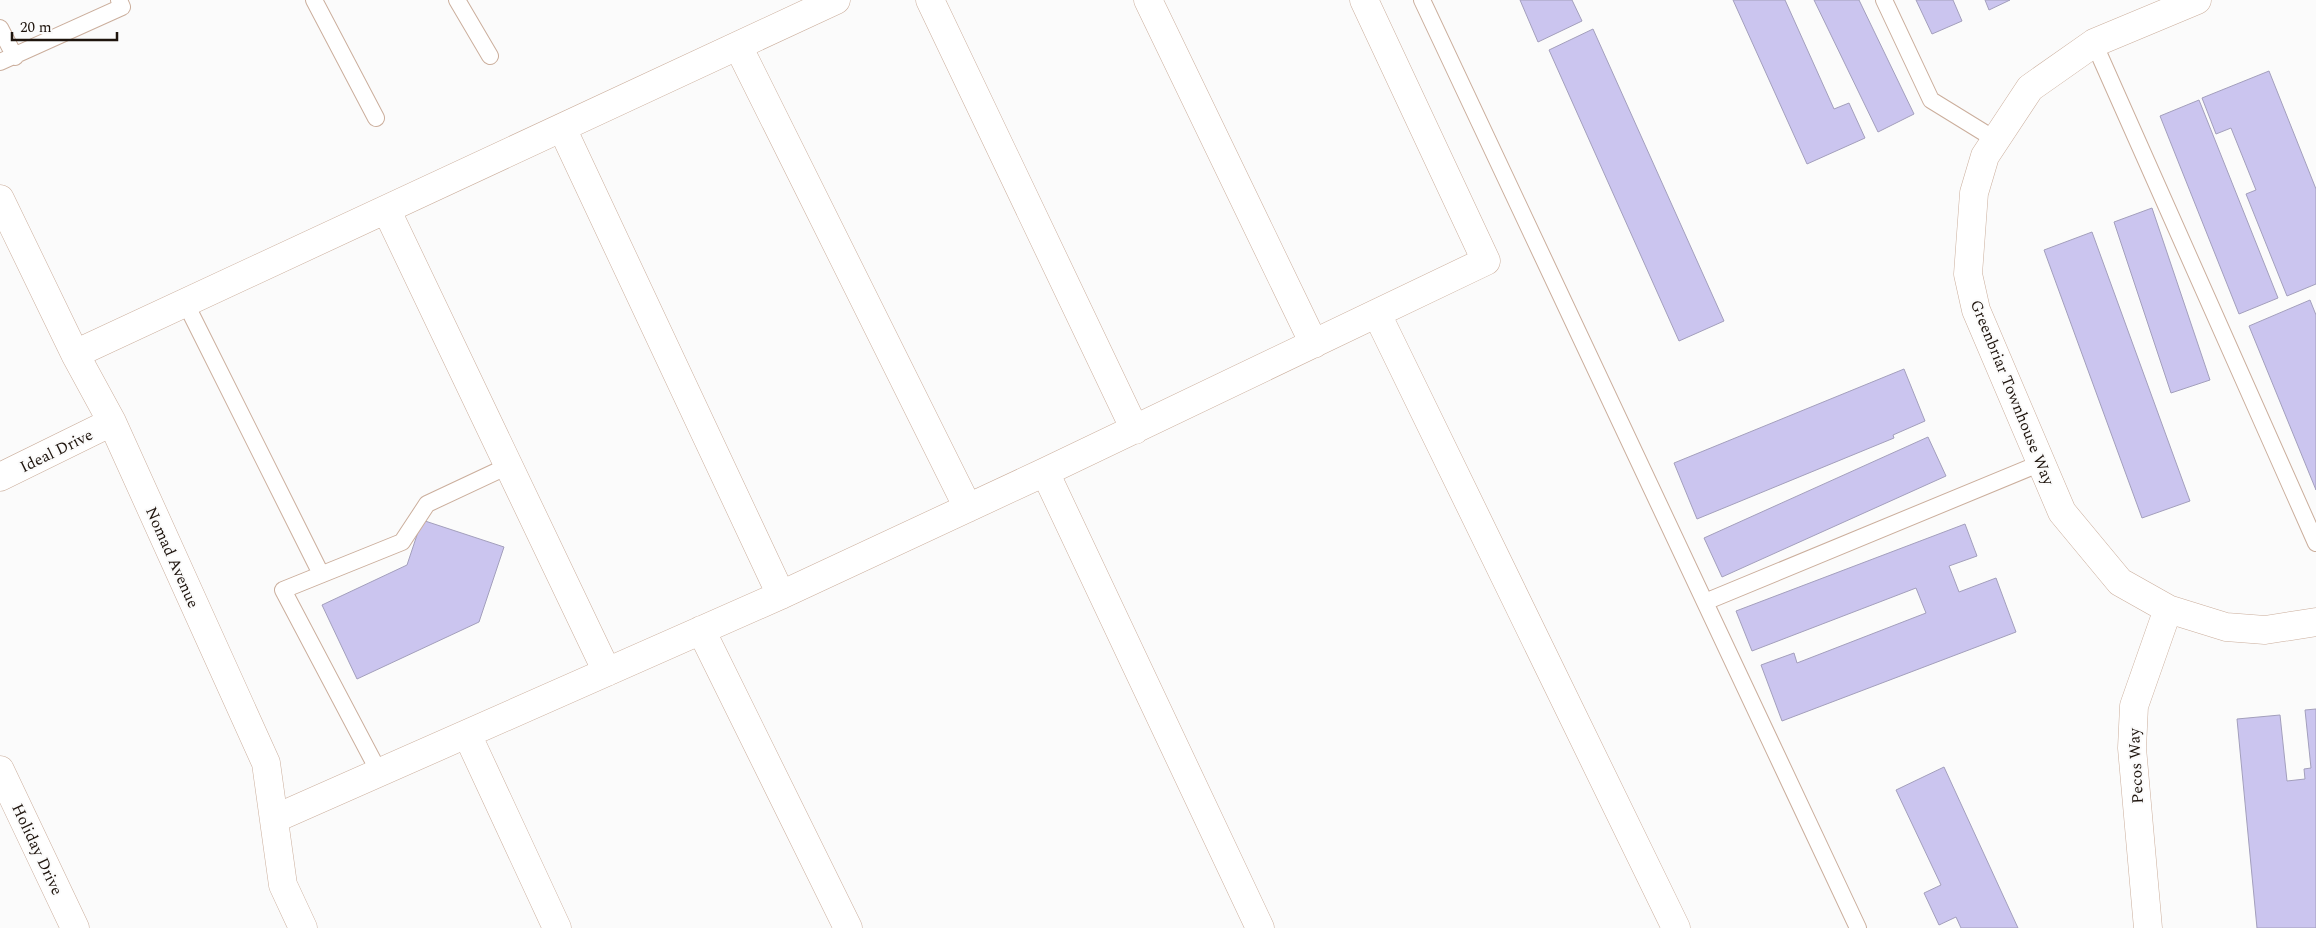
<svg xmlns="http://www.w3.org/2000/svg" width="2316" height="928" viewBox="0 0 2316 928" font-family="Spectral,serif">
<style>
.building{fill:#cbc5ef;stroke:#a39fbc}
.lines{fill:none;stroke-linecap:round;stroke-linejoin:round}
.lane-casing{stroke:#cbae9c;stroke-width:18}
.street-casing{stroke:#cbae9c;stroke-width:29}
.lane{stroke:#fff;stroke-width:16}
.street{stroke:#fff;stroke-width:28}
.labels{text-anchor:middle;stroke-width:4;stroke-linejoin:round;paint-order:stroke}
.street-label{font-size:16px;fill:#1e140d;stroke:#fbfbfb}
</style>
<rect width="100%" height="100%" fill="#fbfbfb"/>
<!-- building -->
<path class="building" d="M1520,0H1572L1582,21L1538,42Z
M1733,0H1785L1834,109L1849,103L1865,138L1807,164Z
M1814,0H1859L1914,114L1878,132Z
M1916,0H1953L1962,21L1932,34Z
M1985,0H2010L1989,10Z
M1593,29L1724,321L1679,341L1549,50Z
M2269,71L2316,189V284L2287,296L2246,194L2256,190L2231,128L2216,134L2202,98Z
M2199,100L2278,298L2239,314L2160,116Z
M2152,208L2210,380L2171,393L2114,222Z
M2092,232L2190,501L2142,518L2044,250Z
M2310,300L2316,315V490L2249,326Z
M1904,369L1925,421L1893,435L1894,438L1697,519L1674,463Z
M1928,437L1946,476L1722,577L1704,538Z
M422,520L504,547L479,622L357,679L322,605L407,565Z
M1965,524L1977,556L1949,566L1959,592L1996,578L2016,632L1782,721L1761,665L1794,653L1797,663L1926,613L1916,588L1752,651L1736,611Z
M2316,709V928H2257L2237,719L2280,715L2287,781L2305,779L2304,769L2311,768L2305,710Z
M1944,767L2018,928H1961L1956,917L1939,925L1924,893L1941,885L1896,790Z"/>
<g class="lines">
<defs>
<path id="lane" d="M314,0L376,118
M457,0L490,56
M1422,0L1858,928
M1884,0L1931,100L1996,140
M0,28L15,57
M2094,43L2316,543
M0,62L122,7L119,0
M186,304L321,574
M1705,602L2041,463
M379,772L283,590L402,542L427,504L508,466"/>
<path id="street" d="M930,0L1135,430
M1148,0L1314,344
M2197,0L2094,43L2030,88L1985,156L1974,193L1968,274L1976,310L2062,512L2120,582L2168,609L2226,627L2265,630L2316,622
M738,46L968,508
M562,128L781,595
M0,199L75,354L112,422L266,763L283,885L303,928
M387,211L607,672
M1377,314L1676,928
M75,354L836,0
M1045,472L1260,928
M0,477L112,422
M701,630L848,928
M467,734L557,928
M0,770L75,928
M274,819L781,595L1045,472L1486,261L1364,0
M2148,928L2132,748L2134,706L2168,609"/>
</defs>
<!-- lane casing -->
<use href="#lane" class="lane-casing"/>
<!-- street casing -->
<use href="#street" class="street-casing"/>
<!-- lane -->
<use href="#lane" class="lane"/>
<!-- street -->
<use href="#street" class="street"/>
</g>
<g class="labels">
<!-- street labels -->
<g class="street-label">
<text transform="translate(2013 392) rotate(68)" y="6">Greenbriar Townhouse Way</text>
<text transform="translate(56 450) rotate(-26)" y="6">Ideal Drive</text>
<text transform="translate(173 557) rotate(66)" y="6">Nomad Avenue</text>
<text transform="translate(2135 766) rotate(-93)" y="6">Pecos Way</text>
<text transform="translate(38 849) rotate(65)" y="6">Holiday Drive</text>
</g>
</g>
<!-- scale -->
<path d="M12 32v8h105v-8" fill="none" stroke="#1e140d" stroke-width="2.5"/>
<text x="20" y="32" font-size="15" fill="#1e140d" stroke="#fbfbfb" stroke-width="4" paint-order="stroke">20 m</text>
</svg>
